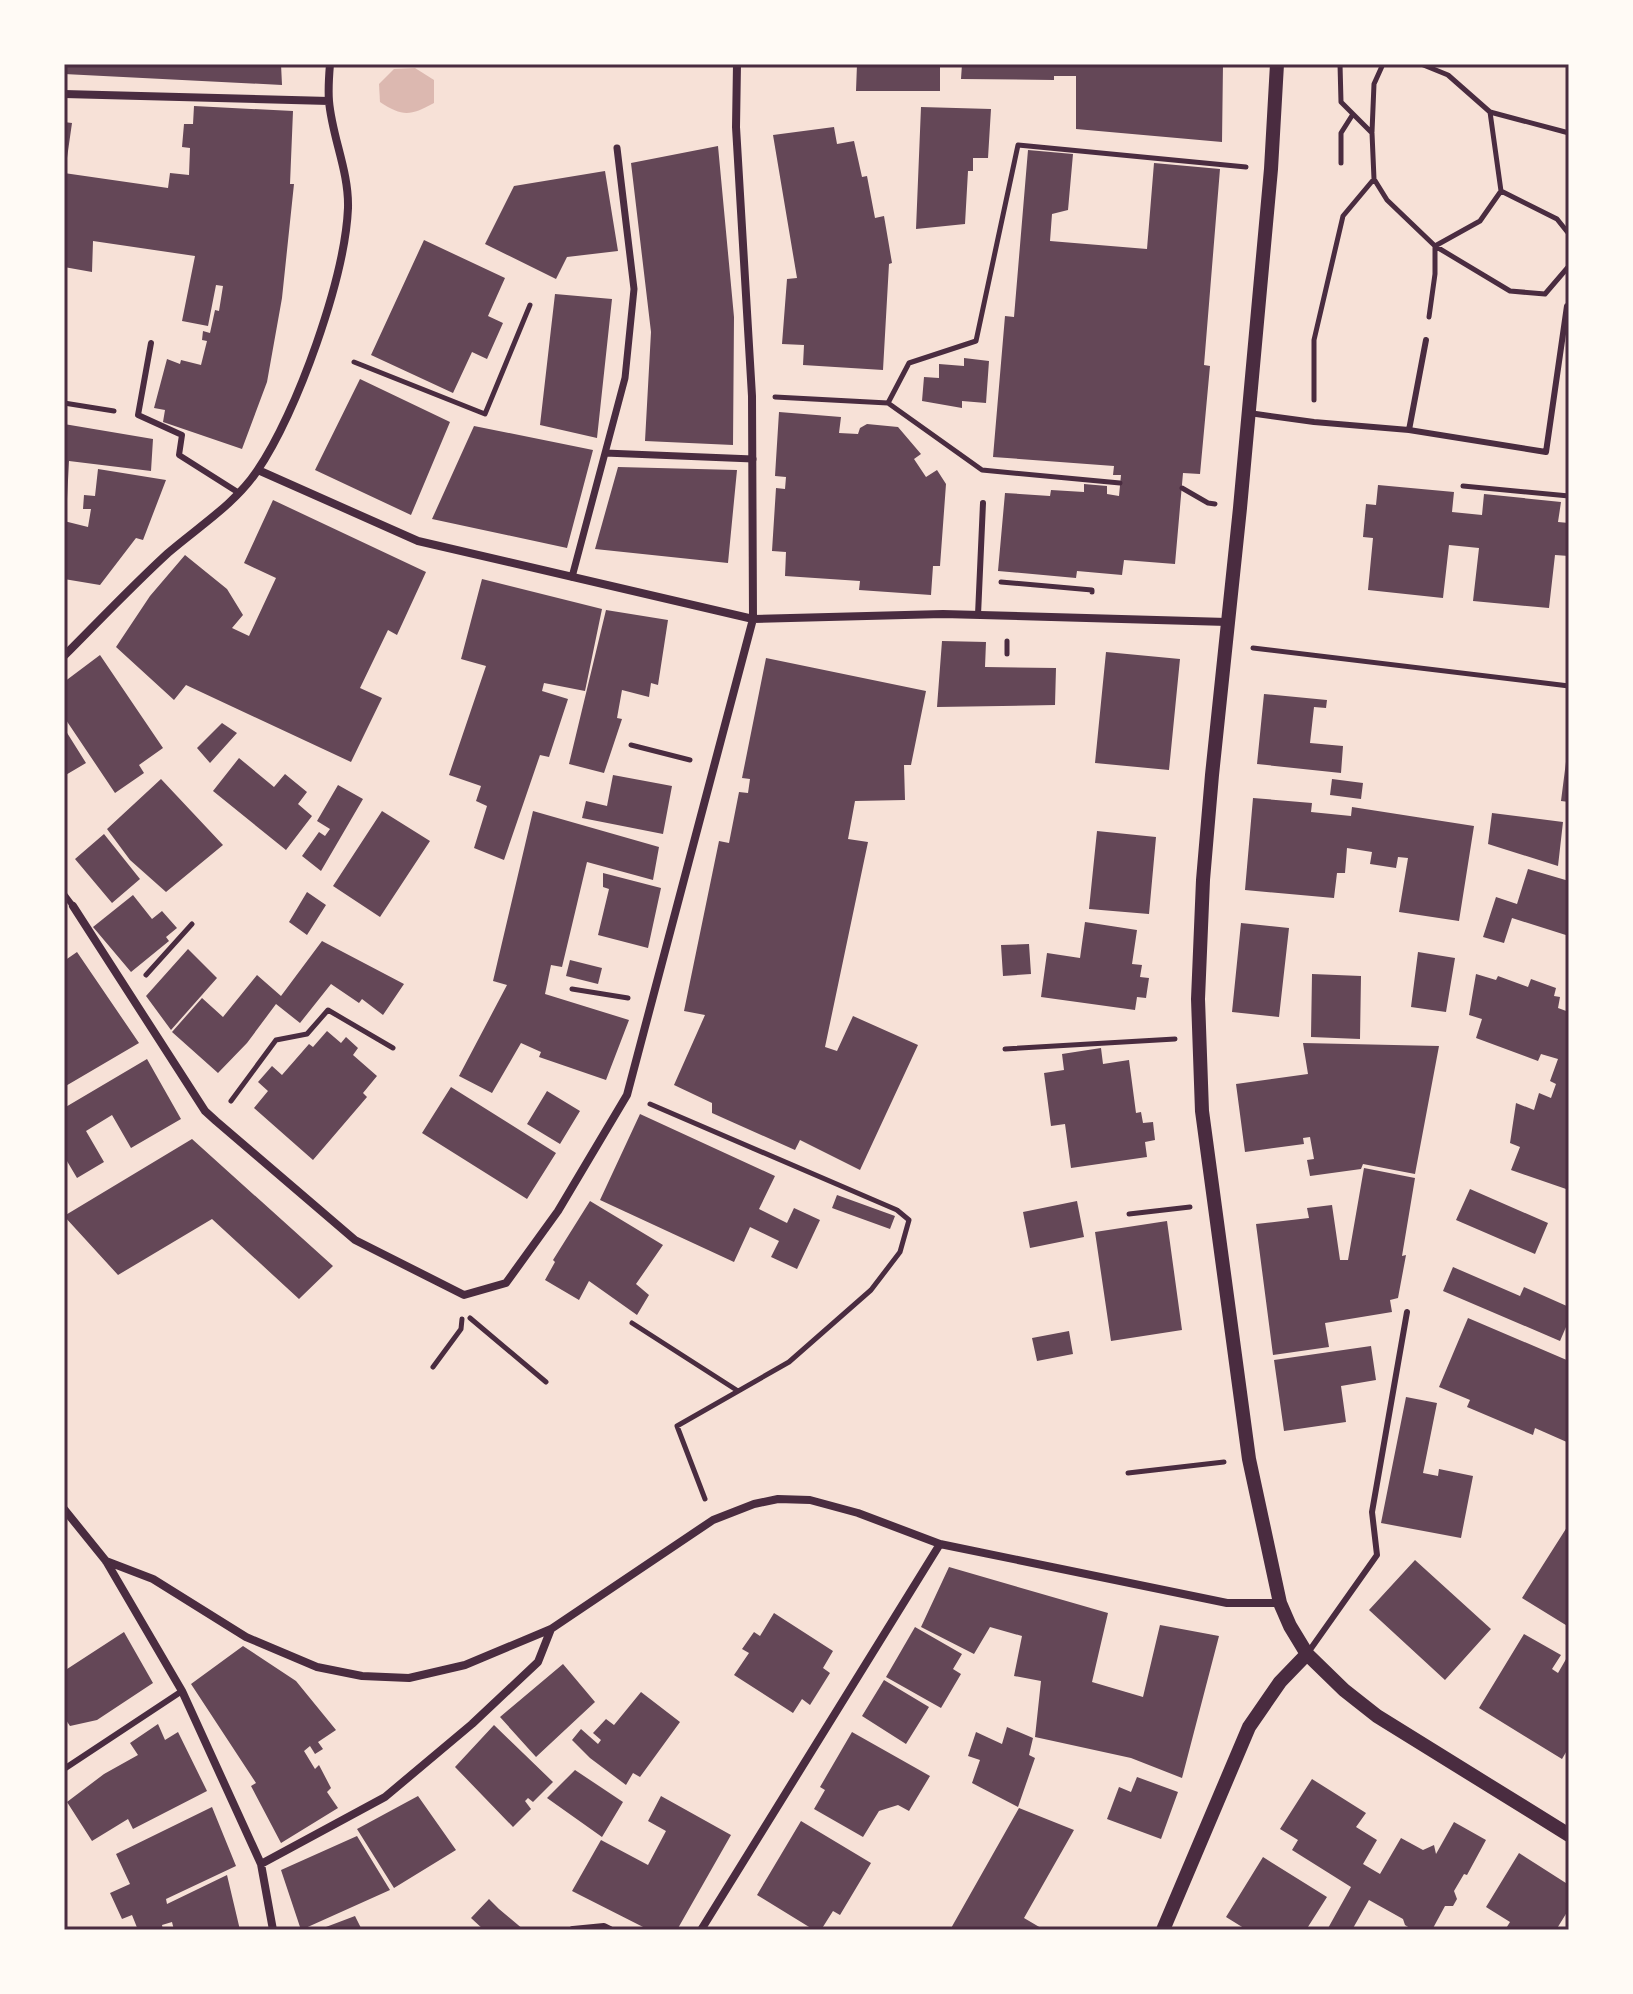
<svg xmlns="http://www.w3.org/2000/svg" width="1633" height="1994" viewBox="0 0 1633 1994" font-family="Raleway,sans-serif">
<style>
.water{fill:#dcb8b0}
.building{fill:#644757}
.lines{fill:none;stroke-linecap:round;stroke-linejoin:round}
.path{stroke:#4a2c40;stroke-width:5}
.service{stroke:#4a2c40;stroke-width:6}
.pedestrian{stroke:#4a2c40;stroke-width:7}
.minor{stroke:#4a2c40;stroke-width:8}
.tertiary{stroke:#4a2c40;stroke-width:14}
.neatline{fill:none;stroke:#4a2c40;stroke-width:3}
</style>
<rect width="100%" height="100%" fill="#f7e1d7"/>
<!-- water -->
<path class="water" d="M415,68L434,80V103C410,116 403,117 380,102L379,84L394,69Z"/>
<!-- building -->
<path class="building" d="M64,64H281L282,85L64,74Z
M857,64H940V91H856Z
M962,64H1223L1222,142L1076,129V76H1054V80L961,79Z
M194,106L293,111L290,184H294L282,298L267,382L242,449L163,422L165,410L154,408L167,359L180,364L181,360L201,365L207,341L202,340L203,331L210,333L215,310L219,311L223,286L216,285L208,326L182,321L195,256L93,241L92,272L64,267V173L168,188L170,173L189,175L190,148L182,147L184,124H193Z
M921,107L991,109L988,158H973V171H968L965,224L916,229Z
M64,122L72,123L66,165H64Z
M834,127L837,144L854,141L862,177L867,176L875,218L884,216L892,263L889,264L883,370L803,365L804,345L782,344L787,279L797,278L773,135Z
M718,146L734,317L733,445L645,441L651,332L631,163Z
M1028,150L1073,154L1068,210L1052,214L1050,241L1147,249L1154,163L1220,169L1204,365L1210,366L1200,474L1183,473L1175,564L1124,560L1122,575L1077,571L1076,578L998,571L1005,493L1050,496L1051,490L1084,492V484L1107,486V494L1119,496L1121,475H1113L1114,466L993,457L1005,316L1014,317Z
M605,171L618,251L567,257L556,279L485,244L514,186Z
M424,240L505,278L488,316L503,323L487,359L472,352L453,393L371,355Z
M555,294L612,299L597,438L540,425Z
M964,358L989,361L986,403L962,401V408L922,401L924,377L939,378V364L964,366Z
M360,379L450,422L411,515L315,470Z
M779,412L841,417L839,433L858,434L860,428L867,424L898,427L921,454L914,459L926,477L937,470L946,484L940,566H933L931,595L859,590L860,581L785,576L786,552L772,551L776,488L785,489L786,477L775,476Z
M64,424L153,439L151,471L69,461L67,499H64Z
M474,426L593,450L567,548L432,519Z
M618,467L737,470L728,563L595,549Z
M98,469L166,480L143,540L136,538L100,585L64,579V521L88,527L91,509H83L84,495L95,496Z
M1378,485L1454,492L1452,512L1482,515L1484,494L1561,502L1558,522L1569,523V556L1555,555L1549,608L1473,601L1479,548L1449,545L1443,598L1368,590L1373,538L1363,537L1366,504L1376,505Z
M273,500L426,572L397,635L388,630L360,688L382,698L351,762L186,685L174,700L116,647L150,596L185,555L227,589L243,615L232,628L249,636L276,578L244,563Z
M482,579L602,609L585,691L544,683L542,691L568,699L549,757L540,755L504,860L474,848L487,806L476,801L481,786L449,775L486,666L461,659Z
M606,610L668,620L658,685L651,683L649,697L622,690L617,718L622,719L604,773L569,764Z
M942,641L986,642L985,667L1056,668L1055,705L937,707Z
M1106,652L1180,659L1169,770L1095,763Z
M100,655L163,748L139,765L144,773L115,793L64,717V682Z
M766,658L926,691L911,765H904L905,800L855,801L848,839L868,842L825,1047L837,1051L853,1016L918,1045L860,1170L800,1140L795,1150L712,1113V1103L674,1085L705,1015L684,1011L719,841L729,843L739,792L748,793L750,779L742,778Z
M1264,694L1327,700L1326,708L1314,707L1310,743L1343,746L1341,773L1257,764Z
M222,723L237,733L210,763L197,748Z
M64,728L86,763L64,776Z
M1567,754L1569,755V802L1561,801Z
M239,758L274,787L285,774L307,792L298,804L312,816L286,850L213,791Z
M613,775L672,786L663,834L582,818L586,801L607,806Z
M161,779L223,845L166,892L130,860L107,829Z
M1332,779L1363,783L1361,799L1330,795Z
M338,785L363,799L321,871L302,856L319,832L325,836L330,829L317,821Z
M1253,798L1312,803L1311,812L1351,816L1352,807L1474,826L1459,921L1399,912L1408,858L1398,857L1396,868L1370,864L1372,852L1347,848L1345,873H1337L1334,898L1245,890Z
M382,811L430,841L380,917L333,886Z
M533,811L659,847L653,880L587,862L562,967L551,965L545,994L629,1020L606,1080L539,1057L541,1052L521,1043L492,1093L459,1076L507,985L493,981Z
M1492,813L1563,822L1558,866L1488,844Z
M1097,831L1156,837L1149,914L1089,909Z
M104,834L140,879L112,903L75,859Z
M1528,869L1569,881V936L1512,918L1504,943L1483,937L1496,897L1517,904Z
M603,873L661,888L648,948L598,935L609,889L603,887Z
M307,892L326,905L307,935L289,922Z
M133,895L152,919L162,911L177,928L166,937L169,941L131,972L93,927Z
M1085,922L1137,930L1132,964L1142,965L1140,977L1149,978L1146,998L1137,997L1135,1010L1041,997L1047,953L1080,958Z
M1241,923L1289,928L1279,1017L1232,1012Z
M322,941L404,984L383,1015L362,999L359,1003L331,984L300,1023L276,1004L247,1043L218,1073L172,1032L202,998L223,1017L257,975L281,996Z
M1029,944L1031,974L1003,976L1001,945Z
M188,949L217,978L171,1030L146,996Z
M77,952L139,1043L64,1087V961Z
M1418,952L1455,958L1446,1012L1411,1007Z
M570,960L602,968L598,984L566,976Z
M1312,974L1361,976L1360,1039L1311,1037Z
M1476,974L1496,980L1498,976L1528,987L1531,979L1556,988L1554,996L1560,997L1558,1008L1569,1012V1190L1511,1170L1520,1147L1510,1143L1516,1103L1534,1110L1539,1093L1551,1098L1556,1084L1550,1081L1558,1059L1541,1054L1538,1061L1476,1038L1482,1019L1469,1015Z
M327,1031L341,1043L346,1037L358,1048L353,1055L377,1076L363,1093L367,1097L313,1160L254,1108L268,1091L258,1082L272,1066L282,1075L309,1044L313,1047Z
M1303,1043L1439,1046L1415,1174L1363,1164L1361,1169L1310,1176L1307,1160L1314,1159L1310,1137L1303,1138L1304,1144L1245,1152L1236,1084L1308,1074Z
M1101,1048L1103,1064L1129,1060L1136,1113L1141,1112L1143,1123L1153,1122L1155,1140L1145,1142L1147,1157L1071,1168L1065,1124L1051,1126L1044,1073L1064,1070L1062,1054Z
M147,1059L181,1119L131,1148L112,1115L86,1131L104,1162L77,1178L64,1156V1108Z
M451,1087L556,1153L527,1199L422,1133Z
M547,1091L580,1111L560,1144L527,1124Z
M640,1114L775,1176L759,1209L787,1223L794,1208L820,1220L797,1269L771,1257L779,1241L750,1227L734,1262L600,1200Z
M192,1139L333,1266L299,1299L212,1219L118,1275L64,1216Z
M1364,1168L1415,1178L1402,1256L1406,1255L1398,1298L1390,1300L1392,1312L1325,1323L1329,1347L1273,1355L1256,1224L1309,1218L1307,1208L1332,1205L1340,1260H1348Z
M1470,1189L1548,1223L1535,1254L1456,1220Z
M837,1195L895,1216L890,1229L832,1208Z
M590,1201L663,1245L636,1284L649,1295L637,1315L589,1281L579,1300L545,1280L555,1262L553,1260Z
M1077,1201L1084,1237L1030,1248L1023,1212Z
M1167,1221L1182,1330L1111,1341L1095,1232Z
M1453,1267L1520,1296L1524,1287L1569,1307V1320L1560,1341L1443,1291Z
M1468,1318L1569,1361V1443L1535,1428L1533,1435L1467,1407L1470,1400L1439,1387Z
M1069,1331L1073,1354L1037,1361L1032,1338Z
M1371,1346L1376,1380L1341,1386L1346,1422L1284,1431L1274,1360Z
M1406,1397L1437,1403L1423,1473L1438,1476L1439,1469L1473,1476L1461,1538L1381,1523Z
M1569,1524V1627L1522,1598Z
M1415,1560L1491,1629L1445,1680L1369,1610Z
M949,1567L1108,1613L1092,1682L1143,1697L1160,1625L1219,1636L1182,1778L1131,1758L1035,1737L1041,1681L1014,1676L1022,1636L990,1627L974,1654L921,1627Z
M774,1613L833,1651L823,1668L830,1673L810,1705L802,1699L793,1713L734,1675L749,1653L742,1649L754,1632L760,1636Z
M915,1627L962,1654L953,1669L961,1674L941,1708L886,1677Z
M124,1632L153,1683L97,1720L70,1726L64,1717V1671Z
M1524,1634L1561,1655L1552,1669L1558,1673L1569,1654V1747L1562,1759L1479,1708Z
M243,1646L296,1681L336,1730L318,1742L323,1749L315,1754L310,1746L304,1751L315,1769L319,1765L331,1788L327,1792L338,1808L281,1843L251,1786L256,1783L191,1684Z
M563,1664L595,1702L536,1757L500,1717Z
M884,1680L929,1707L906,1744L862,1716Z
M641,1692L680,1722L640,1777L633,1773L626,1785L590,1758L572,1740L581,1729L598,1744L601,1740L593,1733L606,1719L614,1725Z
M158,1724L165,1740L178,1732L207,1791L133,1829L128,1819L92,1841L67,1802L104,1774L138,1755L130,1743Z
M494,1725L553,1782L533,1802L528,1798L525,1801L531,1809L513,1827L455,1767Z
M1007,1727L1033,1738L1029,1755L1035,1758L1018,1807L972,1783L980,1760L968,1756L976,1732L1002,1744Z
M852,1732L930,1776L909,1811L898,1805L879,1811L863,1837L814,1809L825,1790L820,1787Z
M575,1770L623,1802L602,1837L547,1798Z
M1137,1777L1178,1792L1161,1839L1107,1819L1119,1787L1131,1792Z
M1312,1779L1366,1813L1356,1827L1377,1840L1363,1864L1380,1874L1401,1838L1423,1850L1434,1845L1436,1854L1454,1822L1486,1840L1467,1875L1464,1874L1454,1891L1457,1899L1453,1906H1445L1432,1930H1413L1405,1925L1403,1919L1369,1900L1352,1930H1327L1351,1887L1292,1850L1298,1840L1280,1829Z
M418,1796L456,1850L394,1888L357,1829Z
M661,1796L731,1835L677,1930H649L572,1891L601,1840L648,1865L666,1831L648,1821Z
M212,1807L236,1866L166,1899L167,1904L227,1875L240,1930H174L172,1922L162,1925L163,1930H138L132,1915L122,1919L110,1893L130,1884L116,1854Z
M1019,1808L1074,1830L1024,1918L1041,1928L1040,1930H950Z
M801,1821L871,1863L840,1915L833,1911L821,1930H814L757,1895Z
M357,1836L390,1890L301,1930L281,1870Z
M1519,1853L1569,1885V1909L1556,1930H1505L1510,1922L1486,1907Z
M1263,1857L1327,1897L1306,1930H1247L1226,1917Z
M489,1899L499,1909L524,1930H484L471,1918Z
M355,1916L362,1930H318Z"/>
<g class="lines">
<!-- path -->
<path class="path" d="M1340,64L1341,102L1372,133L1374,179L1387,200L1435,246L1480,221L1501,191
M1421,64L1448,75L1490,112L1501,191L1557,219L1569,234
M1490,112L1569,133
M1372,132L1374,84L1383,64
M1341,163V133L1353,114
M1429,317L1435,274V246L1510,291L1545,294L1569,266
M354,362L485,414L530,305
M775,397L888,403L982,470L1120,483
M1314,400V340L1343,216L1374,179
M64,403L114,411
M888,403L909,363L976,341L1018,145L1246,167
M1463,486L1569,496
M1182,488L1208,503L1215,504
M1001,582L1092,590V592
M1007,641V654
M1253,648L1569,686
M631,745L690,760
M146,975L192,924
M572,989L628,998
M1005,1049L1175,1039
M231,1101L276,1040L307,1034L328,1010L393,1048
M650,1104L897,1210L909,1220L900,1252L871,1290L789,1362L677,1426L705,1499
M1129,1214L1190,1207
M470,1318L546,1382
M632,1323L738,1391
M433,1367L461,1329L462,1319
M1128,1473L1224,1462"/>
<!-- service -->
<path class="service" d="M151,343L138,415L182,435L179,455L239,493
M1249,413L1314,422L1409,430L1546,452L1567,306
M1409,430L1426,340
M978,615L983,503
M64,894L73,906
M1307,1654L1377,1555L1372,1512L1407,1312
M64,1769L182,1691"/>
<!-- pedestrian -->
<path class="pedestrian" d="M605,453L753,459
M572,577L625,378L634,289L617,148"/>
<!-- minor -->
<path class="minor" d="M64,94L329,101
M258,470L418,541L753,619L943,614L1227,622
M64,656C98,622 132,586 168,553C198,527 235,504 257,471C297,413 345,278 348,208C349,171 332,137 329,101C328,89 329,76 330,64
M73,906L205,1111L216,1121L355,1240L464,1295L506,1283L558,1211L627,1095L753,619L752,396L736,127L737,64
M64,1509L106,1561L182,1691L261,1864L273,1930
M106,1561L153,1579L246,1637L317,1667L362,1676L409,1678L465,1665L551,1629L713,1520L754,1504L778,1499L810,1500L858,1513L940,1544L1227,1603H1280
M261,1864L385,1797L472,1724L538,1662L551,1629
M573,1930L604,1927L610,1930
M701,1930L940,1544"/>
<!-- tertiary -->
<path class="tertiary" d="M1277,64L1271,169L1240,508L1212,775L1203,880L1198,999L1202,1111L1249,1459L1280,1603L1290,1626L1307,1654L1344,1690L1377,1716L1569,1835
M1163,1930L1249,1727L1280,1682L1307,1654"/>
</g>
<!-- border -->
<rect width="1633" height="1994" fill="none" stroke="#fffaf5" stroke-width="132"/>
<rect x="66" y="66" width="1501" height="1862" class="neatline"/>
</svg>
